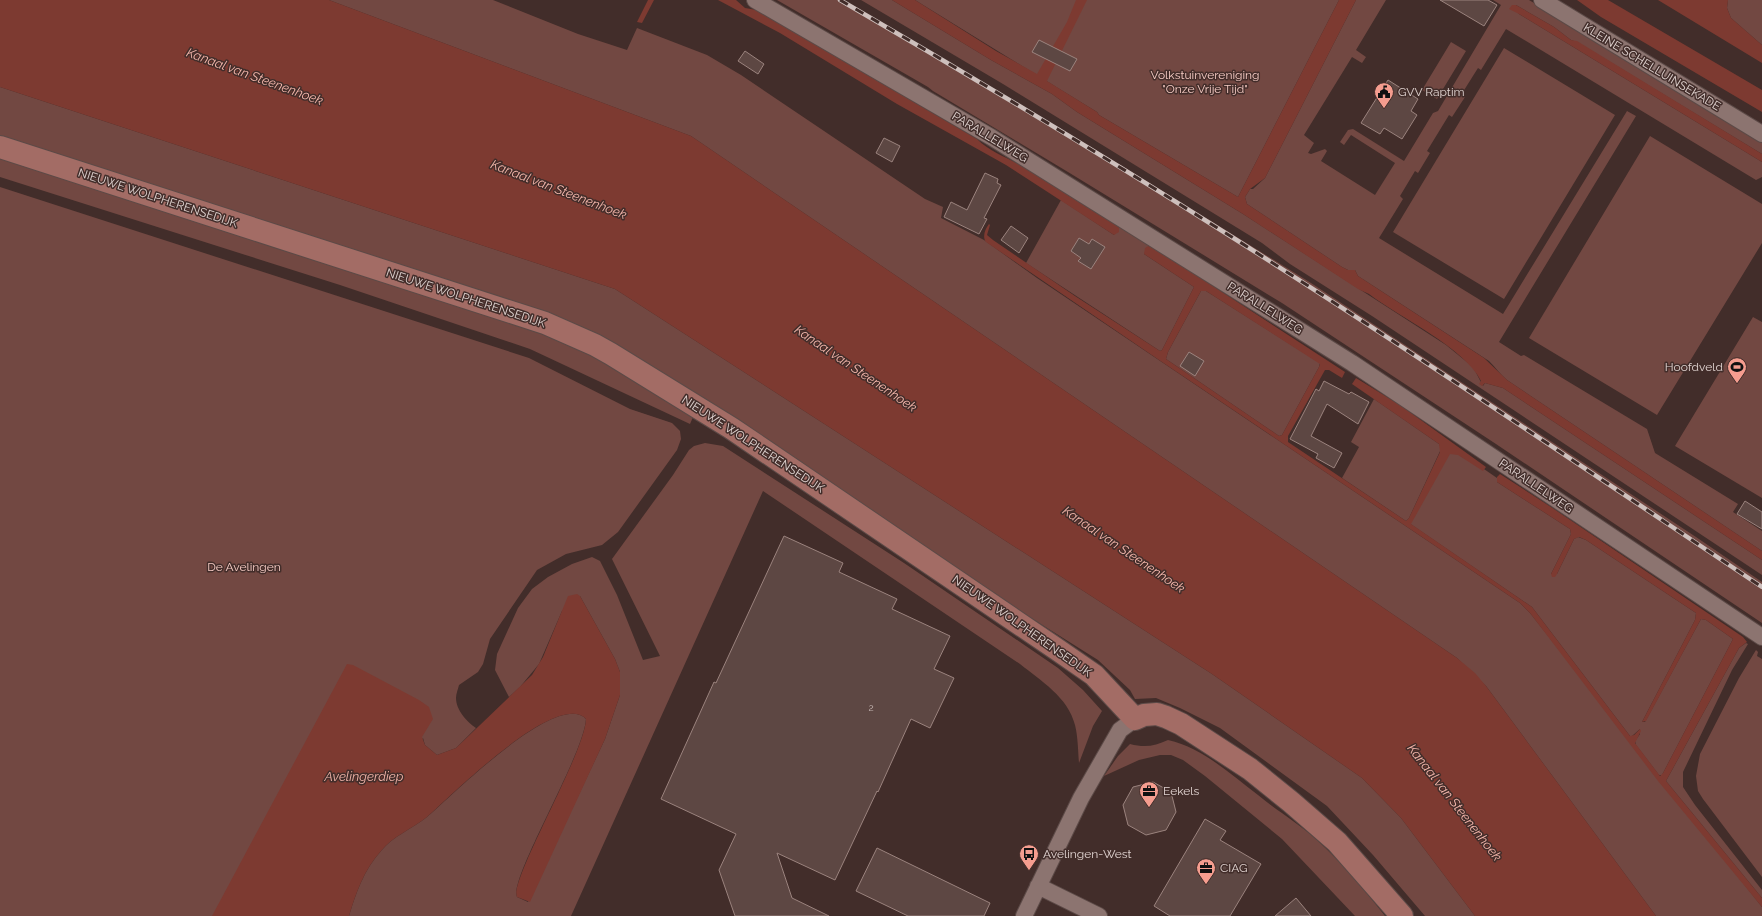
<svg xmlns="http://www.w3.org/2000/svg" width="1762" height="916" viewBox="0 0 1762 916" font-family="Raleway,sans-serif">
<style>
.green{fill:#724842}
.water{fill:#7d3a31;fill-rule:evenodd}
.building{fill:#5d4743;stroke:#9b837e}
.lines{fill:none;stroke-linecap:round;stroke-linejoin:round}
.street-casing{stroke:#5c4a47;stroke-width:18}
.secondary-casing{stroke:#5c4a47;stroke-width:24}
.street{stroke:#8c7470;stroke-width:16}
.secondary{stroke:#a36c65;stroke-width:22}
.rail-casing{stroke:#cec0bd;stroke-width:4.5}
.rail{stroke:#422d2a;stroke-width:3;stroke-dasharray:9;stroke-linecap:butt}
.labels{text-anchor:middle;stroke-width:3;stroke-linejoin:round;paint-order:stroke}
.number-label{font-size:10px;fill:#bfb0ad}
.street-label{font-size:12px;fill:#e0d3d0;stroke:#422d2a}
.park-label{font-size:12px;fill:#f6cbc4;stroke:#422d2a}
.poi-label{font-size:12px;fill:#e0d3d0;stroke:#422d2a;text-anchor:start}
.water-label{font-size:13px;font-style:italic;fill:#f3b5aa;stroke:#422d2a}
</style>
<rect width="100%" height="100%" fill="#422d2a"/>
<!-- green -->
<path class="green" d="M329,0H493L578,34L627,50L637,28L707,55L741,75L925,199L943,207L941,218L984,240L1037,278L1520,603L1530,613L1762,907V916H1656L1486,686L1457,658L691,136Z
M777,0H843L964,71L1114,161L1311,283L1696,537L1762,582V623L1496,444L1282,303L1068,172L933,91L928,87Z
M861,0H892L991,60L1052,94L1077,112L1243,214L1446,345L1473,367L1483,386L1485,383L1503,388L1762,560V575L1372,316L1290,264L1262,243L1003,84Z
M915,0H1339L1238,197L1099,115L1097,112Z
M1356,0H1386L1356,50L1366,57L1362,63L1352,57L1304,135L1314,143L1308,153L1311,154L1325,149L1327,151L1321,161L1375,195L1395,163L1351,135L1344,145L1340,142L1348,130L1353,129L1404,161L1433,113L1438,111L1501,5L1493,0H1529L1762,142V154L1577,42L1571,40L1554,27L1516,5H1512L1519,14L1762,162V177L1756,180L1506,29L1481,70L1478,68L1461,95L1465,97L1452,117L1449,115L1427,151L1430,153L1418,173L1415,171L1400,196L1403,199L1379,238L1503,314L1627,111L1636,116L1499,342L1521,356L1524,355L1647,429L1655,453L1738,504L1733,512L1762,531V551L1507,380C1500,374 1496,368 1489,361L1358,276L1355,270H1348L1342,267L1247,204L1245,197L1250,189H1253L1265,178Z
M1728,0H1762V45L1731,18L1727,8Z
M1451,42L1466,51L1437,99L1422,90Z
M1504,48L1615,115L1504,299L1393,232Z
M0,87L615,289L1212,674L1362,778L1401,818L1475,916H1425L1373,855L1327,806L1220,728L1180,708L1156,698L1135,699L1130,690L1098,660L1028,616L655,372L0,140Z
M1650,136L1762,204V243L1657,415L1529,338Z
M0,153L569,339L693,417L690,424L530,349L340,285L0,177Z
M0,187L529,358L630,409L672,423L680,431L681,439L677,450L618,532L602,545L566,554L537,570L490,639L483,664L478,672L459,685C458,689 456,694 456,698C456,710 467,722 476,728L456,748L437,755L425,745L423,738L285,916H0Z
M1061,200L1114,235L1119,226L1150,245L1144,254L1194,287L1162,350L1160,351L1026,263Z
M1201,291H1206L1320,363L1319,367L1282,435L1279,436L1166,359L1168,352Z
M1753,317L1762,322V498L1675,446Z
M1374,399L1439,444L1441,449L1409,518L1406,521L1342,478L1359,447L1351,442Z
M705,443L723,446L904,563L1058,668L1083,690L1102,711L1093,726L1079,763C1078,751 1078,737 1075,725C1068,697 1041,681 1020,664L763,491L571,916H349C356,892 364,870 381,851C393,836 412,829 427,817C450,798 557,689 586,719C584,755 509,878 517,897L528,902L605,739L620,695V672L615,659L580,596L562,611L539,664L520,687L509,697L495,670L497,654L518,608L532,589L548,577L572,564L592,557L600,561L617,595L643,660L660,656L612,559L673,475L689,450L694,446Z
M1449,445L1497,478V482L1570,529L1571,534L1551,574H1557L1574,539L1578,537L1586,540L1696,613L1695,620L1642,722H1645L1701,619L1706,620L1733,639L1662,775H1659L1636,745L1635,741L1640,734V729L1632,736H1630L1532,607L1409,523Z
M1746,643L1748,644L1732,670L1683,772V787L1695,805L1762,890V898L1666,781L1739,648Z
M1756,650L1758,652L1757,656L1762,659V877L1703,799L1698,791L1696,776L1700,754L1739,678Z
M1168,740C1203,748 1230,774 1258,795C1277,811 1300,824 1318,841C1342,863 1365,890 1385,916H1355L1282,839L1205,776L1183,760L1171,755H1160L1139,760L1104,776L1118,756L1130,744C1145,748 1155,746 1168,740Z"/>
<!-- water -->
<path class="water" d="M0,0H329L691,136L1457,658L1475,673L1486,686L1656,916H1475L1401,818L1362,778L1212,674L615,289L0,87Z
M648,0H654L642,23L637,22Z
M718,0H736L745,8L757,10L977,139C990,152 1006,157 1022,166C1054,186 1087,206 1119,226V232L1114,235L1006,165L897,104L780,33Z
M892,0H915L996,51L1037,74L1067,22L1076,0H1087L1047,81L1097,112L1099,115L1238,197L1339,0H1356L1265,178L1250,189L1245,197L1247,204L1342,267L1348,270H1355L1358,276L1484,358L1507,380L1762,551V560L1503,388L1485,383L1482,386L1479,384L1481,381C1465,348 1399,317 1369,294L1358,289L1243,214L1077,112L1052,94L991,60Z
M1577,0H1608L1762,90V112L1601,17Z
M1658,0H1728L1727,8L1731,18L1762,45V63Z
M1512,5H1516L1554,27L1571,40L1577,41L1762,154V162L1519,14L1509,9Z
M989,224L990,225L987,235L993,240L1075,296L1160,351L1162,350L1194,287L1144,254L1145,248L1150,245L1345,372L1342,378L1329,370H1325L1288,436V442L1406,521L1409,518L1440,452L1439,444L1352,384L1356,378L1400,405L1486,467L1483,471L1458,455L1450,454L1411,524L1532,607L1630,736L1634,735L1640,729L1641,731L1635,743L1660,776L1663,773L1733,639L1706,620L1701,619L1646,721L1642,722L1695,620L1696,613L1586,540L1579,537L1574,539L1557,574L1555,577H1552L1551,574L1571,534L1570,529L1497,482V477L1500,474L1554,509L1743,637L1747,642L1739,648L1666,781L1762,898V907L1658,781L1530,613L1520,603L1159,360L986,242C982,237 985,229 989,224ZM1201,291H1206L1320,364L1319,367L1282,435L1279,436L1166,359L1168,352Z
M577,594L580,596L615,659L620,672V695L605,739L530,902L517,897C509,881 585,753 586,719C557,689 449,798 427,817C412,829 393,836 381,851C364,870 356,892 349,916H212L347,664L353,665L419,700L429,707L433,719L422,737L425,745L437,755L456,748L532,675L543,657L568,596Z"/>
<!-- building -->
<path class="building" d="M1440,0H1488L1497,5L1484,26Z
M1039,40L1077,59L1070,71L1032,52Z
M745,51L764,64L758,74L738,61Z
M1388,80L1418,99L1411,111L1417,115L1402,139L1384,128L1380,134L1361,123Z
M884,138L900,146L892,162L876,153Z
M985,173L998,179L997,183L1001,185L984,218L987,219L979,234L944,217L951,202L967,210Z
M1011,226L1028,238L1019,253L1001,240Z
M1079,238L1089,244L1092,239L1105,247L1091,269L1078,261L1081,258L1071,251Z
M1189,352L1204,361L1195,376L1180,366Z
M1324,381L1349,394L1351,392L1369,402L1358,424L1327,404L1311,436L1342,453L1334,468L1316,458L1318,454L1290,439L1316,389L1319,391Z
M1745,501L1762,512V529L1737,514Z
M784,536L843,563L839,572L897,599L892,609L950,636L934,669L954,678L930,728L911,719L878,792L877,791L835,880L777,853L792,898L829,916H735L719,870L736,834L661,799L714,682L716,683Z
M1153,782L1171,792L1176,812L1166,830L1146,835L1128,825L1123,805L1133,787Z
M1205,819L1226,831L1220,840L1261,864L1230,916H1170L1154,906Z
M877,848L990,903L984,916H908L856,891Z
M1296,898L1311,916H1275Z"/>
<g class="lines">
<defs>
<path id="street" d="M755,0L991,137L1352,363L1762,637
M1542,0L1762,134
M1038,886L1099,916
M1024,916L1081,798L1120,730L1135,719"/>
<path id="secondary" d="M0,147L545,323L595,345L611,354L731,428L1055,648L1094,675L1135,719L1144,715L1157,714L1166,717L1181,724L1250,769L1291,802L1337,842L1402,916"/>
</defs>
<!-- street casing -->
<use href="#street" class="street-casing"/>
<!-- secondary casing -->
<use href="#secondary" class="secondary-casing"/>
<!-- street -->
<use href="#street" class="street"/>
<!-- secondary -->
<use href="#secondary" class="secondary"/>
<defs>
<path id="rail" d="M840,0C973,77 1105,157 1235,239C1413,352 1587,470 1762,587"/>
</defs>
<!-- rail casing -->
<use href="#rail" class="rail-casing"/>
<!-- rail -->
<use href="#rail" class="rail"/>
</g>
<!-- icons -->
<defs>
<symbol id="civic-pin" viewBox="-11 -11 22 30"><path d="M0 17L-7.5 6A9.5 9.5 0 1 1 7.5 6Z" fill="#f59d8f" stroke="#422d2a"/><path d="M-.6-6.5H3V-4.5H.6V-3L4-1V1h2V6H-6V1h2V-1L-.6-3ZM-1.2 2.5V6h2.4V2.5Z" fill="#111"/></symbol>
<symbol id="stadium-pin" viewBox="-11 -11 22 30"><path d="M0 17L-7.5 6A9.5 9.5 0 1 1 7.5 6Z" fill="#f59d8f" stroke="#422d2a"/><path d="M0-5a6.5 5 0 1 0 0 10a6.5 5 0 1 0 0-10ZM-3.5-1.8h7v3.6h-7Z" fill="#111"/></symbol>
<symbol id="office-pin" viewBox="-11 -11 22 30"><path d="M0 17L-7.5 6A9.5 9.5 0 1 1 7.5 6Z" fill="#f59d8f" stroke="#422d2a"/><path d="M-6-3h4V-5.5h4V-3h4V5H-6ZM-1-4.5V-3h2v-1.5ZM-6 0V1H6V0Z" fill="#111"/></symbol>
<symbol id="bus-pin" viewBox="-11 -11 22 30"><path d="M0 17L-7.5 6A9.5 9.5 0 1 1 7.5 6Z" fill="#f59d8f" stroke="#422d2a"/><path d="M-5-6H5V4H4V6H2V4H-2V6H-4V4H-5ZM-3.5-4V0h7V-4ZM-3.5 1.2v1.5H-2V1.2ZM2 1.2v1.5H3.5V1.2Z" fill="#111"/></symbol>
</defs>
<g fill-rule="evenodd">
<use href="#civic-pin" x="1373" y="81" width="22" height="30"/>
<use href="#stadium-pin" x="1726" y="356" width="22" height="30"/>
<use href="#office-pin" x="1138" y="780" width="22" height="30"/>
<use href="#bus-pin" x="1018" y="843" width="22" height="30"/>
<use href="#office-pin" x="1195" y="857" width="22" height="30"/>
</g>
<g class="labels">
<!-- number labels -->
<g class="number-label">
<text x="871" y="711">2</text>
</g>
<!-- street labels -->
<g class="street-label">
<text transform="translate(1652 67) rotate(31)" y="4">KLEINE SCHELLUINSEKADE</text>
<text transform="translate(990 137) rotate(31)" y="4">PARALLELWEG</text>
<text transform="translate(158 198) rotate(18)" y="4">NIEUWE WOLPHERENSEDIJK</text>
<text transform="translate(466 298) rotate(18)" y="4">NIEUWE WOLPHERENSEDIJK</text>
<text transform="translate(1265 308) rotate(32)" y="4">PARALLELWEG</text>
<text transform="translate(753 444) rotate(33)" y="4">NIEUWE WOLPHERENSEDIJK</text>
<text transform="translate(1536 486) rotate(34)" y="4">PARALLELWEG</text>
<text transform="translate(1022 626) rotate(35)" y="4">NIEUWE WOLPHERENSEDIJK</text>
</g>
<!-- park labels -->
<g class="park-label">
<text x="1205" y="79">Volkstuinvereniging<tspan x="1205" dy="14">"Onze Vrije Tijd"</tspan></text>
<text x="244" y="571">De Avelingen</text>
</g>
<!-- poi labels -->
<g class="poi-label">
<text x="1398" y="96">GVV Raptim</text>
<text x="1723" y="371" text-anchor="end">Hoofdveld</text>
<text x="1163" y="795">Eekels</text>
<text x="1043" y="858">Avelingen-West</text>
<text x="1220" y="872">CIAG</text>
</g>
<!-- water labels -->
<g class="water-label">
<text transform="translate(255 76) rotate(20)" y="5">Kanaal van Steenenhoek</text>
<text transform="translate(559 189) rotate(21)" y="5">Kanaal van Steenenhoek</text>
<text transform="translate(856 368) rotate(34)" y="5">Kanaal van Steenenhoek</text>
<text transform="translate(1124 549) rotate(34)" y="5">Kanaal van Steenenhoek</text>
<text x="364" y="781">Avelingerdiep</text>
<text transform="translate(1455 802) rotate(52)" y="5">Kanaal van Steenenhoek</text>
</g>
</g>
</svg>
